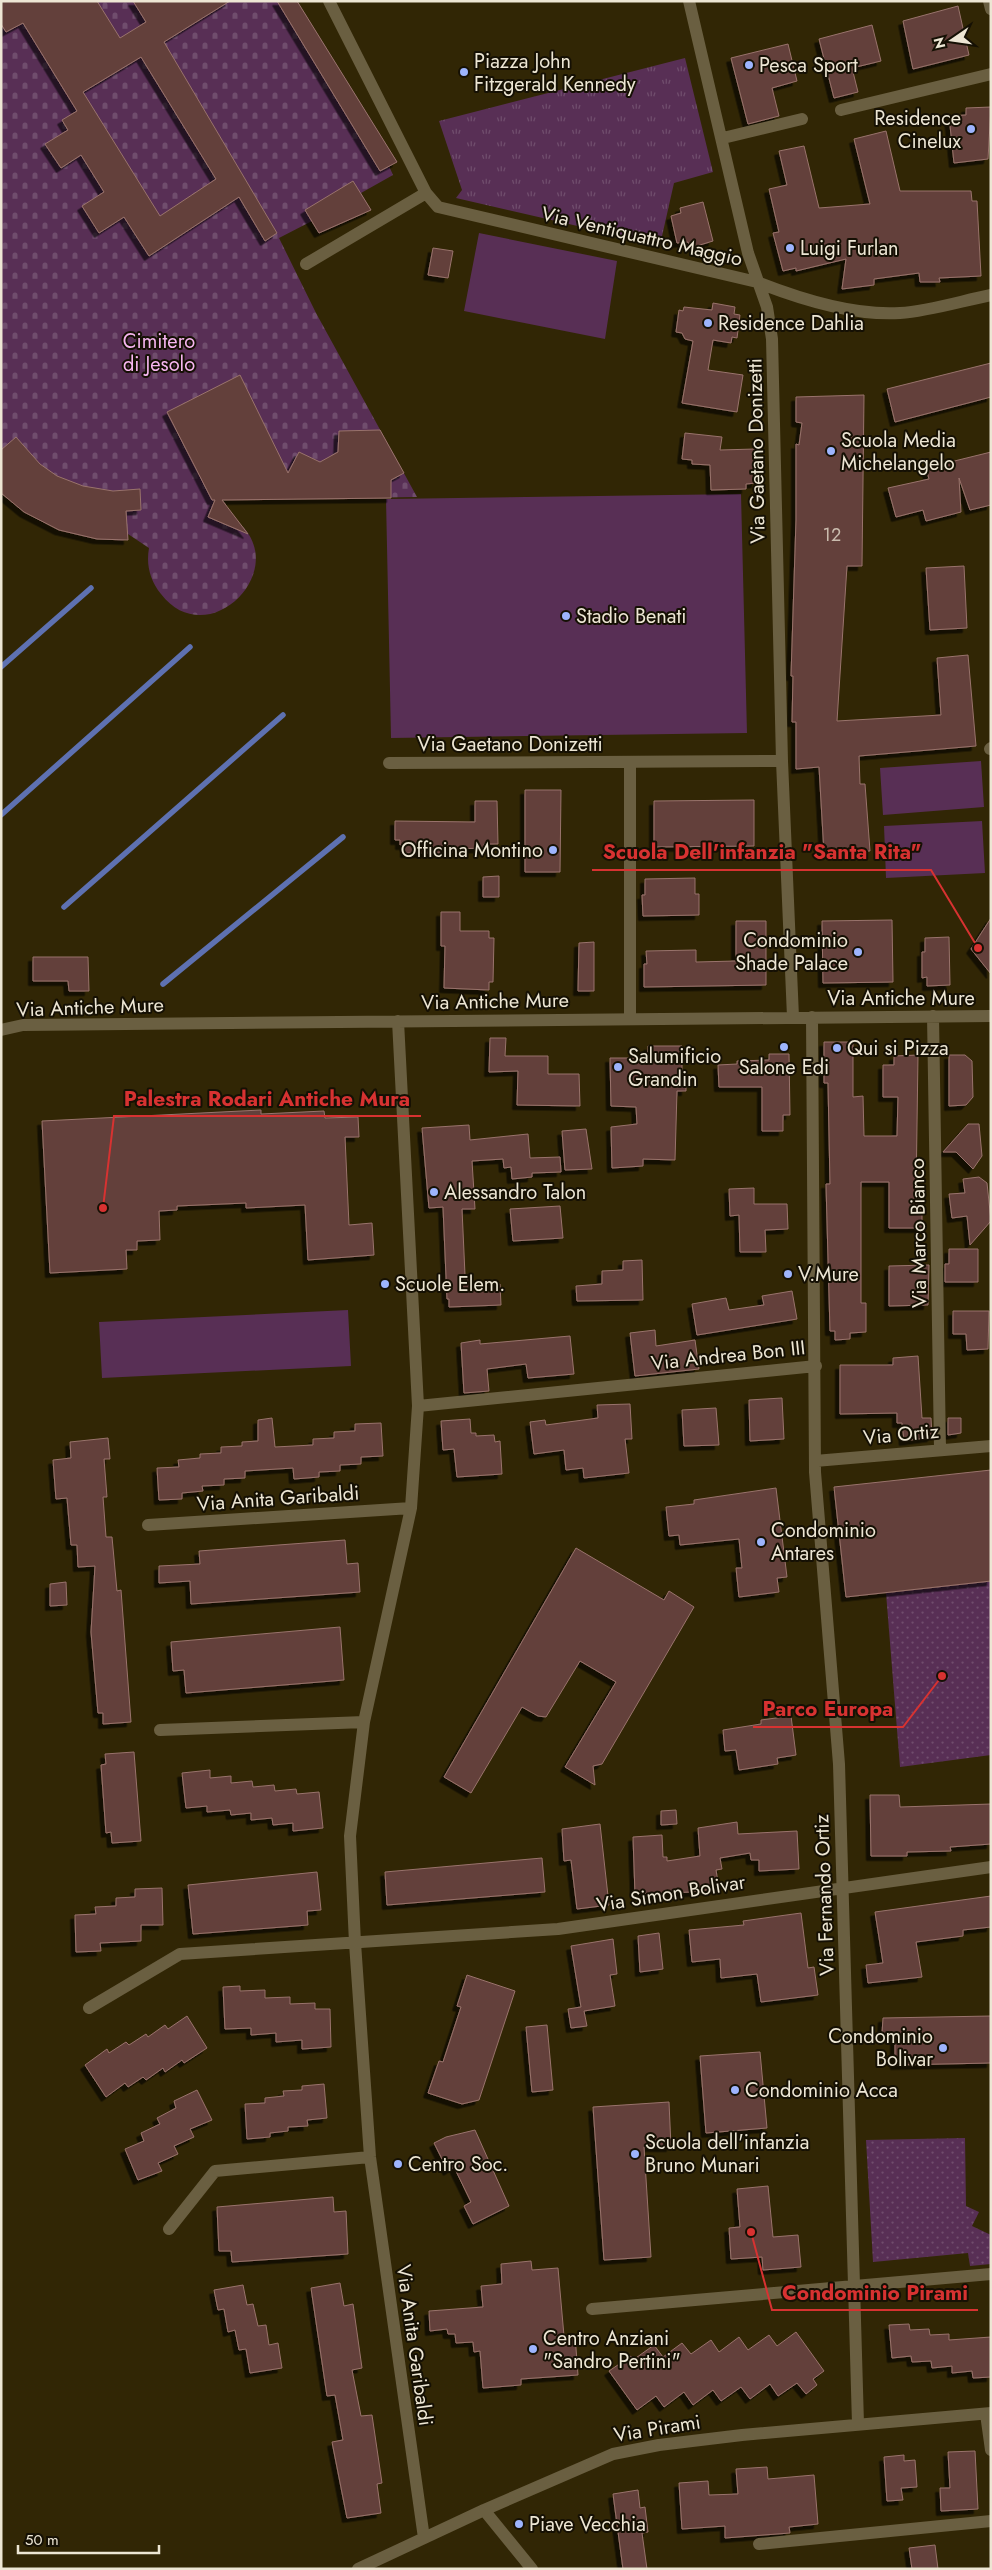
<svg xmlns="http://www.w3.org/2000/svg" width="992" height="2570" viewBox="0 0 992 2570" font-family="Jost,sans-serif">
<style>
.grass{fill:url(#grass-tufts)}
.cemetery{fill:url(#cemetery-stones)}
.park{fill:url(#park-dots)}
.garden{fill:#582f55}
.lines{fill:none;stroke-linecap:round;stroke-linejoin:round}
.stream{stroke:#5e71b1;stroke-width:5.5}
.building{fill:#63403a;stroke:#99736c;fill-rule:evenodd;filter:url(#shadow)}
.minor{stroke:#6a5f41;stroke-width:12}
.poi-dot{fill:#9db4fd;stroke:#151004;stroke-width:2}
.labels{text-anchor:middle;stroke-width:4;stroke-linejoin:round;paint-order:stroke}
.number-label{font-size:18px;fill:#cabcae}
.poi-label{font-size:20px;fill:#ede6d4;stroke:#151004;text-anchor:start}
.street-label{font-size:20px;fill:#ede6d4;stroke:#151004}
.park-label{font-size:20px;fill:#f7b6f0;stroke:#151004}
.leader{fill:none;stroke:#d73231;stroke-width:2}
.callout-dot{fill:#d73231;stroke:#151004;stroke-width:2}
.callout-label{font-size:21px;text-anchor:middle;font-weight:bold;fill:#d73231;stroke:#151004;stroke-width:4;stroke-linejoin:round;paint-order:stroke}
</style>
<defs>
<pattern id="grass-tufts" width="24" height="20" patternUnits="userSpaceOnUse" patternTransform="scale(1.25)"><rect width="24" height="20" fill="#582f55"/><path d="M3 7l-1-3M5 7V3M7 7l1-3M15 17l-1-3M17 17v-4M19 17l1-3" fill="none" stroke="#704d6d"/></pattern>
<pattern id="cemetery-stones" width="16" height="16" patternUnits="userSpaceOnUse" patternTransform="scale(1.25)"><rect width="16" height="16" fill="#582f55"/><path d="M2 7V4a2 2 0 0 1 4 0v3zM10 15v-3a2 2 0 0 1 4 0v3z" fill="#704d6d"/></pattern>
<pattern id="park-dots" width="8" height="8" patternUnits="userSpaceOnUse" patternTransform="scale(1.25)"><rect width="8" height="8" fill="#582f55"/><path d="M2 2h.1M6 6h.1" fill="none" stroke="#704d6d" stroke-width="1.8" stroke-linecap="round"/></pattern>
<filter id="shadow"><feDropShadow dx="-4.5" dy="4.5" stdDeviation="0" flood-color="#0009"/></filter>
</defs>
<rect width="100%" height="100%" fill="#312605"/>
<!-- grass -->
<path class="grass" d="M685,58L713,172L674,183L660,245L456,198L462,190L439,121Z"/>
<!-- cemetery -->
<path class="cemetery" d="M1,1H297L397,162L389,166L393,175L361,193L371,210L319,233L312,221L279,238L316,313L417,497L214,500L212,507C314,547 213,662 161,594C150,580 146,565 149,548L128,534V540C78,542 39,524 1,493Z"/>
<!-- park -->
<path class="park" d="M991,1581V1755L900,1767L886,1593Z
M965,2138L966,2206L979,2212L972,2226L991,2235V2264L970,2266L968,2253L873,2262L866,2140Z"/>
<!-- garden -->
<path class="garden" d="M479,233L617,261L605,339L464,311Z
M741,494L747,733L391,738L386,499Z
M981,761L984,807L883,815L880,768Z
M982,821L985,873L886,878L884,826Z
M348,1310L351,1366L102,1378L99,1322Z"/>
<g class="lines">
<!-- stream -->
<path class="stream" d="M1,667L91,588
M1,815L190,647
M64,907L283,715
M163,984L343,837"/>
</g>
<!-- building -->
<path class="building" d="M1,1H97L120,38L146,22L133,1H230L164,42L277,233L265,241L239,197L149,256L124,217L99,233L82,206L104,192L81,155L61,168L45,144L68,130L62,120L77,111L23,23L6,32L1,24ZM141,57L216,179L160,216L83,92Z
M277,1H297L397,162L380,171Z
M958,6L969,55L913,69L903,21Z
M872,25L881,61L852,68L858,92L834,98L819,39Z
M788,44L797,81L772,88L779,116L748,124L731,58Z
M991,107L988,159L954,163L949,116L966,115V108Z
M886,131L900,191H971L972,201H977L981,276L939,278L940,282H920L919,273L874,279V285L842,289L846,259L796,271V268L783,271L773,233L779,232L769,189L787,185L779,151L804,146L819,208L870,204L854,139Z
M353,181L371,210L319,233L305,210Z
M703,202L713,241L690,248L688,242L677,243L671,216L681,213L680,208Z
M433,248L453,251L448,278L428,275Z
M713,303L735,307L734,314L740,315L737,338L732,337L731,343L713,340L708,370L743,375L737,412L682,403L693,341L685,339L682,333L676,332L679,310L683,311L684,307L712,310Z
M991,363V397L895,422L887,389Z
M240,375L288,473L299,452L320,462L338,452L339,431L380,430L404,473L391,480V498L222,500L248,534L208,517L215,500H212L167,412Z
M864,395L862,566H847L837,721L941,715L937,658L968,655L976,746L859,756L860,784H865L870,851L824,853L819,767L796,769V722H792L793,676H791L796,520V444L799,445L802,423L796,422V397Z
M685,433L722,437L720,450L755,449L756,483L746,484V489L711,490L710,465L692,464V460L682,459Z
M16,437L40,464L57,476L83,486L113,491L140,489L141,510L126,511L128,540L97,539L59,530L24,512L1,493V450Z
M991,452V505L970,510L959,478L961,512L926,521L923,510L896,517L888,488L929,479L926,468Z
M964,566L967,628L930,630L926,568Z
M525,790H561L560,872H525Z
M754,800V846L654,847V801Z
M475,801H497L498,844H484V848L452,849V853H405V845H400V840H395V821L475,822Z
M499,876V897H483V877Z
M695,878V894H699V915L643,916L642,895H645V879Z
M441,912H460V931H489V938H494L493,982H489V990L444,988L445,946H441Z
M991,918V974L971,949Z
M892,920L893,982L823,983L822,921Z
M736,921H766V985L644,987V964H647L646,951L696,950V962L736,961Z
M949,937L950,985L927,986V977L922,978V952H925V938Z
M594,942V991H578L579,943Z
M33,957H88L89,991H69L68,981H33Z
M490,1038H506L505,1056H548V1074H579L580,1106L517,1105L518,1071L489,1072Z
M824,1042H853V1097L863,1096L864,1136H897L898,1097H883V1065H894V1056L918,1055L916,1194H922V1228H889V1182H861V1303H866V1332L850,1333V1339L835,1340V1331H830L826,1184H830L828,1083H824Z
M648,1046H682V1073H686V1091H677L675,1160L643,1159V1166L612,1168L611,1127L637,1124L636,1107L611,1106L610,1058H648Z
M769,1054H789L790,1115H783V1131H762V1087H719L718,1065L737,1064V1061L769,1060Z
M949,1055H965L972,1061L973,1097L966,1105L949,1106Z
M261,1110V1114L324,1111L325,1118L358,1117L359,1137H345L349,1225L372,1223L374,1255L308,1260L305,1205L246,1208V1203L177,1206V1210L159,1211L160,1240L137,1241V1250H126L127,1269L50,1273L42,1121Z
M968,1124H979L982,1156L973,1169L956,1152H943Z
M469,1125L470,1140L528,1134L530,1158L560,1157L561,1172L532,1173V1177L512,1179L511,1167L504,1168L503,1159L472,1161L475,1209H462L465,1275H468V1285L500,1284L501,1305L449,1307V1299H447L443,1207L429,1208L422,1128Z
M586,1129L592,1169L565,1170L562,1131Z
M979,1177L987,1183L991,1221L970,1245L967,1216L952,1218L949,1194L965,1193L963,1179Z
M754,1188V1204H787L788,1229L765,1230L766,1252H740L739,1215L730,1216L729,1189Z
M560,1206L563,1238L513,1241L510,1209Z
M949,1249H978V1282H945V1264H949Z
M642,1260L643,1300L577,1301L576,1286L602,1284V1271L623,1270V1261Z
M929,1265L928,1305L889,1306V1266Z
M792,1291L797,1319L697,1335L692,1304L726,1298L729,1310L764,1305L762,1296Z
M953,1311H989L988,1349L967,1350L966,1334H953Z
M655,1330L656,1346L695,1340L699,1369L635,1376L630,1333Z
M570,1336L574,1374L528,1378L526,1364L487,1369L489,1391L464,1393L461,1343L480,1340V1344Z
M918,1356L922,1418H931L932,1437L904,1441L902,1423H897V1413L840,1414V1365H893V1358Z
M782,1398L784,1439L750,1441L749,1400Z
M630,1404L632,1439H625L629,1473L584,1478L583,1468L566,1470L564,1450L534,1454L530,1422L545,1420L546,1425L598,1418L597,1405Z
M716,1408L719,1445L684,1446L682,1410Z
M272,1418L275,1447L313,1445V1439L334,1438V1432L355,1431V1424L381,1423L383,1456L361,1457V1464L340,1465V1471L319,1472V1477L294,1479L293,1468L245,1471V1478L224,1479V1485L202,1486L203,1491L182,1493V1499L159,1500L157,1468L179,1467L178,1460L200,1458V1454L221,1453V1447L242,1446V1442L258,1441V1420Z
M948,1418H961V1433L948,1435Z
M470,1419L471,1433H476V1436L494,1435L495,1442L500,1441L502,1474L457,1477L454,1449L443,1450L441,1421Z
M108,1438L110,1459H104L107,1497H103L106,1537H112L117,1591L121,1590L131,1722L103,1724V1713H98L91,1632L95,1566L78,1567L77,1545H71L67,1498L56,1499L53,1460L71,1458L70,1442Z
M991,1470V1581L846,1597L834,1487Z
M776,1488L787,1577L777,1578L779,1592L739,1597L736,1568H742L739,1539L680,1545L679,1535L669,1536L666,1507L694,1504V1500Z
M345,1540L347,1564L358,1563L360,1592L191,1604L190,1581L159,1583V1566L200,1564L199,1551Z
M576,1548L664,1600L669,1591L694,1607L602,1764L593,1766L595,1785L565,1767L616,1682L580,1661L546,1717L538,1716L522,1707L471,1793L444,1777Z
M66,1582L67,1605L50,1606V1584Z
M340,1627L344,1680L186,1693L184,1670L173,1671L171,1642Z
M791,1716L796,1755L777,1758L778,1764L739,1770L736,1750L725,1751L723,1730L761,1724V1720Z
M134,1752L141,1841L112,1843L111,1832L106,1833L101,1765L106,1764L105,1754Z
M210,1770V1778L231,1776V1783L252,1781L253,1787L274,1785L275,1791L296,1789L297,1794L319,1792L323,1828L293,1831V1823L273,1825L272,1818L251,1820V1813L231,1815L230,1810L207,1812V1806L186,1808L182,1773Z
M870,1795H899L900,1807L991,1804V1844L950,1847L951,1851L907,1852V1856H871Z
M676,1810L677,1824L661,1825V1811Z
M737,1822L738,1834L797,1831L799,1869L759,1871V1860H751L750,1853L720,1858L722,1869L716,1870L719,1888L692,1892L635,1894L633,1837L662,1835L663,1857H667V1861L700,1856L698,1828Z
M600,1824L609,1905L577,1909L571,1860L564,1861L562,1829Z
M542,1858L545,1892L387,1905L385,1872Z
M317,1872L321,1910L307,1911L308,1925L193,1934L188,1885Z
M162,1888L163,1925H141V1941L100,1943L101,1951L76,1952L75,1915L96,1914L95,1907L116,1906V1898L135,1897V1889Z
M991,1896V1927L963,1930V1936L916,1942L922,1977L868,1983L866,1965L883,1963L875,1912Z
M801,1913L808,1968L814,1967L818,1995L761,2002L757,1974L721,1978L720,1959L692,1962L689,1930L744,1925L743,1921Z
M659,1933L663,1969L640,1972L638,1936Z
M613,1939L617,1974L610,1975L615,2006L584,2011L587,2026L571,2028L568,2009L581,2007L571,1946Z
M467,1975L515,1991L479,2100L462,2104L428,2093L439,2061L443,2062L461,2007L457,2006Z
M240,1986V1991L265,1990V1998L290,1997V2004L315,2003V2009H330L331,2047L302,2049V2040L276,2042V2033L251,2035V2028L225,2029L223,1987Z
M187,2016L207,2048L184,2063L182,2060L165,2072L163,2068L146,2080L143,2077L128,2087L125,2083L106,2097L85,2065L107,2049L109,2053L126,2042L129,2045L146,2034L148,2037L165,2025L168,2029Z
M991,2016V2063L895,2065V2033L882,2034L883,2018Z
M547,2025L553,2090L532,2092L526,2027Z
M760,2052L767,2128L706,2133L700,2056Z
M324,2084L327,2118L307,2120L308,2126L288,2127V2131L270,2133V2137L247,2139L245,2104L265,2103V2098L284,2096L283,2091L302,2090V2086Z
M197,2090L212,2120L190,2129L194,2137L174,2146L178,2154L158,2163L162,2171L138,2180L125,2149L144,2141L141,2133L160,2124L157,2118L176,2108L174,2101Z
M669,2102L671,2147H644L651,2257L604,2260L593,2107Z
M475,2130L509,2206L473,2224L464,2206L471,2202L454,2167L448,2171L434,2143L446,2137Z
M768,2186L773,2237L798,2235L801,2267L763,2270L762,2257L731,2259L729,2228L740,2227L737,2189Z
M333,2197L334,2212L346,2211L348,2254L232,2262L231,2251H219L217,2207Z
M531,2261L532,2270L558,2268L564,2336L575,2335L578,2375L521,2379V2385L483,2388L480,2351L474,2352L473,2342L456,2343L455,2334H448L447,2329L430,2331L429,2311L483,2307L481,2286L502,2284L501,2264Z
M340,2283L344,2306L353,2304L362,2368L352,2370L361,2416L372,2415L382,2483L377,2484L381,2513L347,2518L332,2442L343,2440L335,2395L327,2396L311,2288Z
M243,2285L247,2305L253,2304L258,2326L266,2325L269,2345L278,2343L282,2368L250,2373L246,2349L239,2350L235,2330L228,2332L224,2309L218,2310L214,2290Z
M909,2324L910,2330L929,2329L930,2335L949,2334V2340L991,2337V2377L973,2378L972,2371L952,2373V2366L932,2368L931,2361L912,2362L911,2356L892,2358L889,2325Z
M796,2332L824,2371L813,2379L817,2385L806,2394L797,2383L778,2396L770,2384L750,2399L741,2387L721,2401L713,2390L693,2405L684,2392L664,2407L656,2396L637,2410L609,2371L631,2356L633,2360L654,2345L663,2357L682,2343L691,2354L711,2340L719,2352L739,2337L748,2350L769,2335L777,2346Z
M975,2451L978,2509L941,2511L940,2488H950L948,2452Z
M904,2455V2461L915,2460L917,2487L901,2488L903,2500L887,2501L884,2457Z
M767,2467L768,2479L814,2475L818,2524L789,2527L790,2533L725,2538V2526L682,2529L679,2483L708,2481L709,2495L738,2494L736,2469Z
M638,2490L640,2508L645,2507L648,2532L642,2533L647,2569H623L613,2494Z
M935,2545L938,2569H912L909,2548Z"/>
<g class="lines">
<!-- minor -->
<path class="minor" d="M329,1L426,193L438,207L757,282C800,299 853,316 900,313C930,311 961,301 991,295
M689,1L748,253L767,307L772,339L782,761L793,1017
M989,1L991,9
M841,110L991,74
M723,138L802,119
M306,264L426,193
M990,749L991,748
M389,763L782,761
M630,763V1019
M933,1016L940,1449
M812,1017L815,1472L839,1764L858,2424
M398,1021L418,1406L411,1508L364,1722L350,1836L355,1943L370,2157L424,2538
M1,1030L23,1025L991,1016
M418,1406L816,1366
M815,1461L991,1446
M148,1525L411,1508
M160,1730L364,1722
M89,2008L180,1954L558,1929L991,1867
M169,2229L215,2171L370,2157
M592,2309L991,2274
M986,2414L991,2450
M484,2510L532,2569
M759,2544L991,2521
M358,2569L484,2510L613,2454L659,2445L742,2435L991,2413"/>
</g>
<!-- markers -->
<g class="poi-dot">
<circle cx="749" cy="65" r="5"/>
<circle cx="464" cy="72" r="5"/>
<circle cx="971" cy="129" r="5"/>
<circle cx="790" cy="248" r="5"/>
<circle cx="708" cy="323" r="5"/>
<circle cx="831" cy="451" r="5"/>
<circle cx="566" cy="616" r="5"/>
<circle cx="553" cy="850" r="5"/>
<circle cx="858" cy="952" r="5"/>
<circle cx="784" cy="1047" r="5"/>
<circle cx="837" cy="1048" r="5"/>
<circle cx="618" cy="1067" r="5"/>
<circle cx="434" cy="1192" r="5"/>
<circle cx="788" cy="1274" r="5"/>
<circle cx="385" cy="1284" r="5"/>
<circle cx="761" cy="1542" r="5"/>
<circle cx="943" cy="2048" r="5"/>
<circle cx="735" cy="2090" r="5"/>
<circle cx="635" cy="2154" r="5"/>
<circle cx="398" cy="2164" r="5"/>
<circle cx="533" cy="2349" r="5"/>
<circle cx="519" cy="2524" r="5"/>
</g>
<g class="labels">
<!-- number labels -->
<g class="number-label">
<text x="832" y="541">12</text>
</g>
<!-- poi labels -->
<g class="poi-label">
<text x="474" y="68">Piazza John<tspan x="474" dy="23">Fitzgerald Kennedy</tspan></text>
<text x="759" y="72">Pesca Sport</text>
<text x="961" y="125" text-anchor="end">Residence<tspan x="961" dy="23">Cinelux</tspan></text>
<text x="800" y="255">Luigi Furlan</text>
<text x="718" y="330">Residence Dahlia</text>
<text x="841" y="447">Scuola Media<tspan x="841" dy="23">Michelangelo</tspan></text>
<text x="576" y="623">Stadio Benati</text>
<text x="543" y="857" text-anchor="end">Officina Montino</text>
<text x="848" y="947" text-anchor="end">Condominio<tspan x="848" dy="23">Shade Palace</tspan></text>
<text x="847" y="1055">Qui si Pizza</text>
<text x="628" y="1063">Salumificio<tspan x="628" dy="23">Grandin</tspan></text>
<text x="784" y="1074" text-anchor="middle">Salone Edi</text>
<text x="444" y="1199">Alessandro Talon</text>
<text x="798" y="1281">V.Mure</text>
<text x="395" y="1291">Scuole Elem.</text>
<text x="771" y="1537">Condominio<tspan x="771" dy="23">Antares</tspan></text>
<text x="933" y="2043" text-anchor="end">Condominio<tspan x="933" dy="23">Bolivar</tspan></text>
<text x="745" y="2097">Condominio Acca</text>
<text x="645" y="2149">Scuola dell'infanzia<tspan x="645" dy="23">Bruno Munari</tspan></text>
<text x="408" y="2171">Centro Soc.</text>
<text x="543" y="2345">Centro Anziani<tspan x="543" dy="23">"Sandro Pertini"</tspan></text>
<text x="529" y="2531">Piave Vecchia</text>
</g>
<!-- street labels -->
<g class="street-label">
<text transform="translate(642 236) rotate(13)" y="7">Via Ventiquattro Maggio</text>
<text transform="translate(756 451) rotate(-91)" y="7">Via Gaetano Donizetti</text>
<text x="510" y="751">Via Gaetano Donizetti</text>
<text x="901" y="1005">Via Antiche Mure</text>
<text transform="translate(495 1001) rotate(-1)" y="7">Via Antiche Mure</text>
<text transform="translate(90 1007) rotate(-2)" y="7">Via Antiche Mure</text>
<text transform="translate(918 1233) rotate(-91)" y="7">Via Marco Bianco</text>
<text transform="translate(728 1355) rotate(-6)" y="7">Via Andrea Bon III</text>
<text transform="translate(901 1434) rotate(-5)" y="7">Via Ortiz</text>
<text transform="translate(278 1498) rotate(-4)" y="7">Via Anita Garibaldi</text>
<text transform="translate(671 1893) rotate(-9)" y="7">Via Simon Bolivar</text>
<text transform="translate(824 1895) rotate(-92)" y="7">Via Fernando Ortiz</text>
<text transform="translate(415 2345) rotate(82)" y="7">Via Anita Garibaldi</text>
<text transform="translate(657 2428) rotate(-9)" y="7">Via Pirami</text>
</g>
<!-- park labels -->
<g class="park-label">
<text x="159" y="348">Cimitero<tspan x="159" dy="23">di Jesolo</tspan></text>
</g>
</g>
<!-- callouts -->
<path class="leader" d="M978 948L931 870H592M103 1208L114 1116H421M942 1676L903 1727H753M751 2232L772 2310H978"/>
<g class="callout-dot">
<circle cx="978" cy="948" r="5"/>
<circle cx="103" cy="1208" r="5"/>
<circle cx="942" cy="1676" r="5"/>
<circle cx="751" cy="2232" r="5"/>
</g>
<g class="callout-label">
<text x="762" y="859">Scuola Dell'infanzia "Santa Rita"</text>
<text x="267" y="1106">Palestra Rodari Antiche Mura</text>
<text x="828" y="1716">Parco Europa</text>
<text x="875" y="2300">Condominio Pirami</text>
</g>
<!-- border -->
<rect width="992" height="2570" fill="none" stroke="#ede6d4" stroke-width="5"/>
<!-- north arrow -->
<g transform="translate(952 40) rotate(257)" stroke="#151004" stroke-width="4" paint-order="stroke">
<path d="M0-4L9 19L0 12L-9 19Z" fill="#ede6d4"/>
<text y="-8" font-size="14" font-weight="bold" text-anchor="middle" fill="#ede6d4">N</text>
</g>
<!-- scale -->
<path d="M18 2545v8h141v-8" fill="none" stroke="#ede6d4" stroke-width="2.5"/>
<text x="25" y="2545" font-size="15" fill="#ede6d4" stroke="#151004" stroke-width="4" paint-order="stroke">50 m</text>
</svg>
